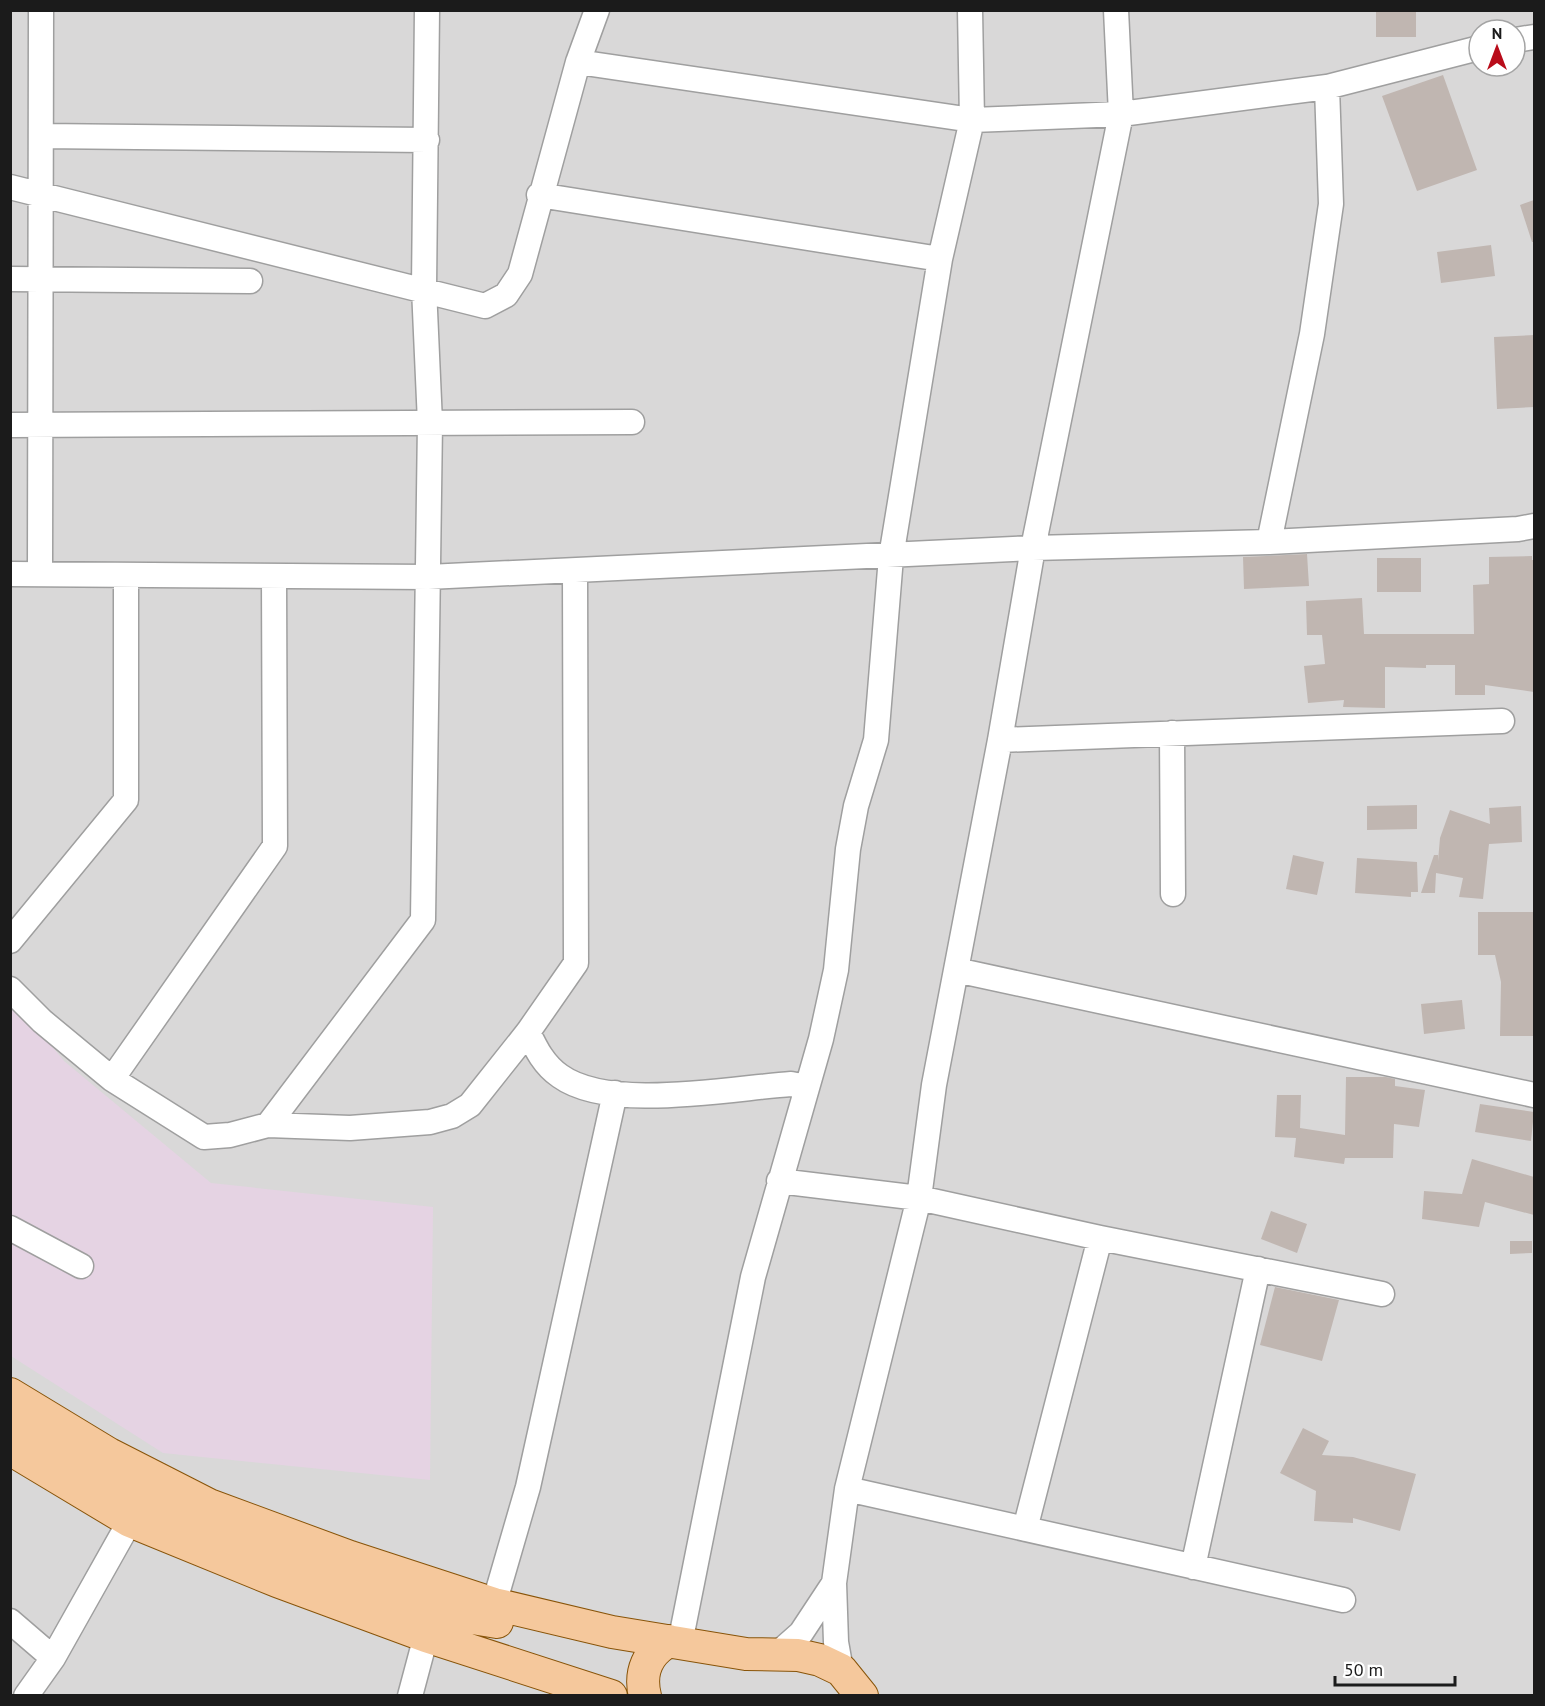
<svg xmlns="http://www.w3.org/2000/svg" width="1545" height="1706" viewBox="0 0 1545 1706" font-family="'PT Sans',sans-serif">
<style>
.residential{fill:#d9d8d8;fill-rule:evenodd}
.industrial{fill:#e5d3e3}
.building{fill:#c0b6b1}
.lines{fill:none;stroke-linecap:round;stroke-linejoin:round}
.minor-casing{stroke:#9f9f9f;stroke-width:27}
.major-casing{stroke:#885409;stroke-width:34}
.minor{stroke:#fff;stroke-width:24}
.major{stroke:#f5c89c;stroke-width:32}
</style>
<rect width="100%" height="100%" fill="#ece7e1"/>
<!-- residential -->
<path class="residential" d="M11,11H1534V1695H11ZM1479,30H1515V66H1479Z"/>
<!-- industrial -->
<path class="industrial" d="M10,995L64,1061L211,1183L433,1207L430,1480L163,1453L11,1356Z"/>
<!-- building -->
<path class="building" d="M1376,10H1416V37H1376Z
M1443,75L1477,170L1417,191L1382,96Z
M1534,200V242H1532L1520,205Z
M1491,245L1495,276L1441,283L1437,252Z
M1534,335V407L1497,409L1494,337Z
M1307,554L1309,586L1244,589L1243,557Z
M1532,556V560H1534V692L1485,685V695H1455V665H1426V668L1385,667V708L1343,707L1344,700L1308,703L1304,666L1325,664L1322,635H1307L1306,601L1362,598L1364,634H1474L1473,585L1489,584V557Z
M1377,558H1421V592H1377Z
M1417,805V829L1367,830V806Z
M1521,806L1522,842L1489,844L1483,899L1459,897L1463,878L1436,873L1435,893H1421L1434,855H1438V861L1440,838L1450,810L1490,824L1489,808Z
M1293,855L1324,862L1317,895L1286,889Z
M1357,858L1417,862L1418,892H1411V897L1355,893Z
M1478,912H1533L1534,1036H1500L1501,982L1495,955H1478Z
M1462,1000L1465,1029L1424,1034L1421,1004Z
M1346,1077H1386L1395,1079V1086L1425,1090L1419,1127L1394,1124L1393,1158H1345L1344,1164L1294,1157L1296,1138L1275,1137L1277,1095H1301L1300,1128L1345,1135Z
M1480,1104L1534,1112L1531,1141L1475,1132Z
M1472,1159L1534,1177V1215L1485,1202L1479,1227L1422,1219L1424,1191L1462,1194Z
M1271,1211L1307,1224L1297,1253L1261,1239Z
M1510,1241H1532V1253L1510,1254Z
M1275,1287L1339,1300L1322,1361L1260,1345Z
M1303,1428L1329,1441L1322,1455L1353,1457L1416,1474L1400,1531L1353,1518V1523L1314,1521L1316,1491L1280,1473Z"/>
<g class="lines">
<defs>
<path id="minor" d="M1515,40L1534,37
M578,62L972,120L1121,114L1327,87L1479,48
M41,136L427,140
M10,187L485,306L506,295L520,274L578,62L597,10
M539,195L940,259
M10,279L250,281
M10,425L632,422
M1269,542L1312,334L1331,204L1327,87
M10,574L428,577L1033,548L1269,542L1518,529L1534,526
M40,574L41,10
M1172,733L1173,894
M1000,740L1502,721
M10,941L126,800V575
M956,970L1534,1095
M10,989L42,1021L112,1079L204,1137L230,1135L268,1125L350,1128L430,1122L452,1116L470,1105L528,1032L576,963L575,571
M528,1032C536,1049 544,1065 560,1076C610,1112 731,1088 791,1084L806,1087
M112,1079L275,846L274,576
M268,1125L423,920L430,423L424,288L427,10
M779,1181L919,1198L1100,1238L1382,1294
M10,1228L81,1266
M847,1489L1343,1600
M1025,1529L1100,1238
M1193,1567L1258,1269
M494,1604L528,1487L615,1093
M10,1621L53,1658
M680,1643L753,1277L821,1039L836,970L848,849L856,806L876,740L891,557L940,259L972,120L970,10
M775,1656L801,1633L834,1583
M841,1670L836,1642L834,1583L847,1489L919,1198L934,1085L1000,740L1033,548L1121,114L1116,10
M26,1696L53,1658L130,1521
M410,1696L426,1636"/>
<path id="major" d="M10,1394L109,1454L209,1505L350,1557L494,1604L612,1632L746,1654L798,1655L820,1660L841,1670L862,1696
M10,1421L135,1493L273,1553L442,1613L497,1622
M10,1449L130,1521L277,1581L426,1636L611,1696
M645,1696C639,1672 648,1652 669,1641"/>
</defs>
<!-- minor casing -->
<use href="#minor" class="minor-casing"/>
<!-- major casing -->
<use href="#major" class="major-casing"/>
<!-- minor -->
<use href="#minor" class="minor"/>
<!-- major -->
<use href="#major" class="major"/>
</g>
<!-- border -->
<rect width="1545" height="1706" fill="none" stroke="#1b1b1b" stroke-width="24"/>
<!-- north arrow -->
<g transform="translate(1497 48)"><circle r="28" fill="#ffffff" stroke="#a4a4a4" stroke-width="1.5"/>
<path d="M0-4.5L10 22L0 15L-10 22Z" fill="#b90c1a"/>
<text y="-9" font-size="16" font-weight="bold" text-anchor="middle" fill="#1b1b1b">N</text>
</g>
<!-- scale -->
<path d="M1335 1676v9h120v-9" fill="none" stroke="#1b1b1b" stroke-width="3"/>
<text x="1344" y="1676" font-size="18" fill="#1b1b1b" stroke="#ffffff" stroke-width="4.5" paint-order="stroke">50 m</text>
</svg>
